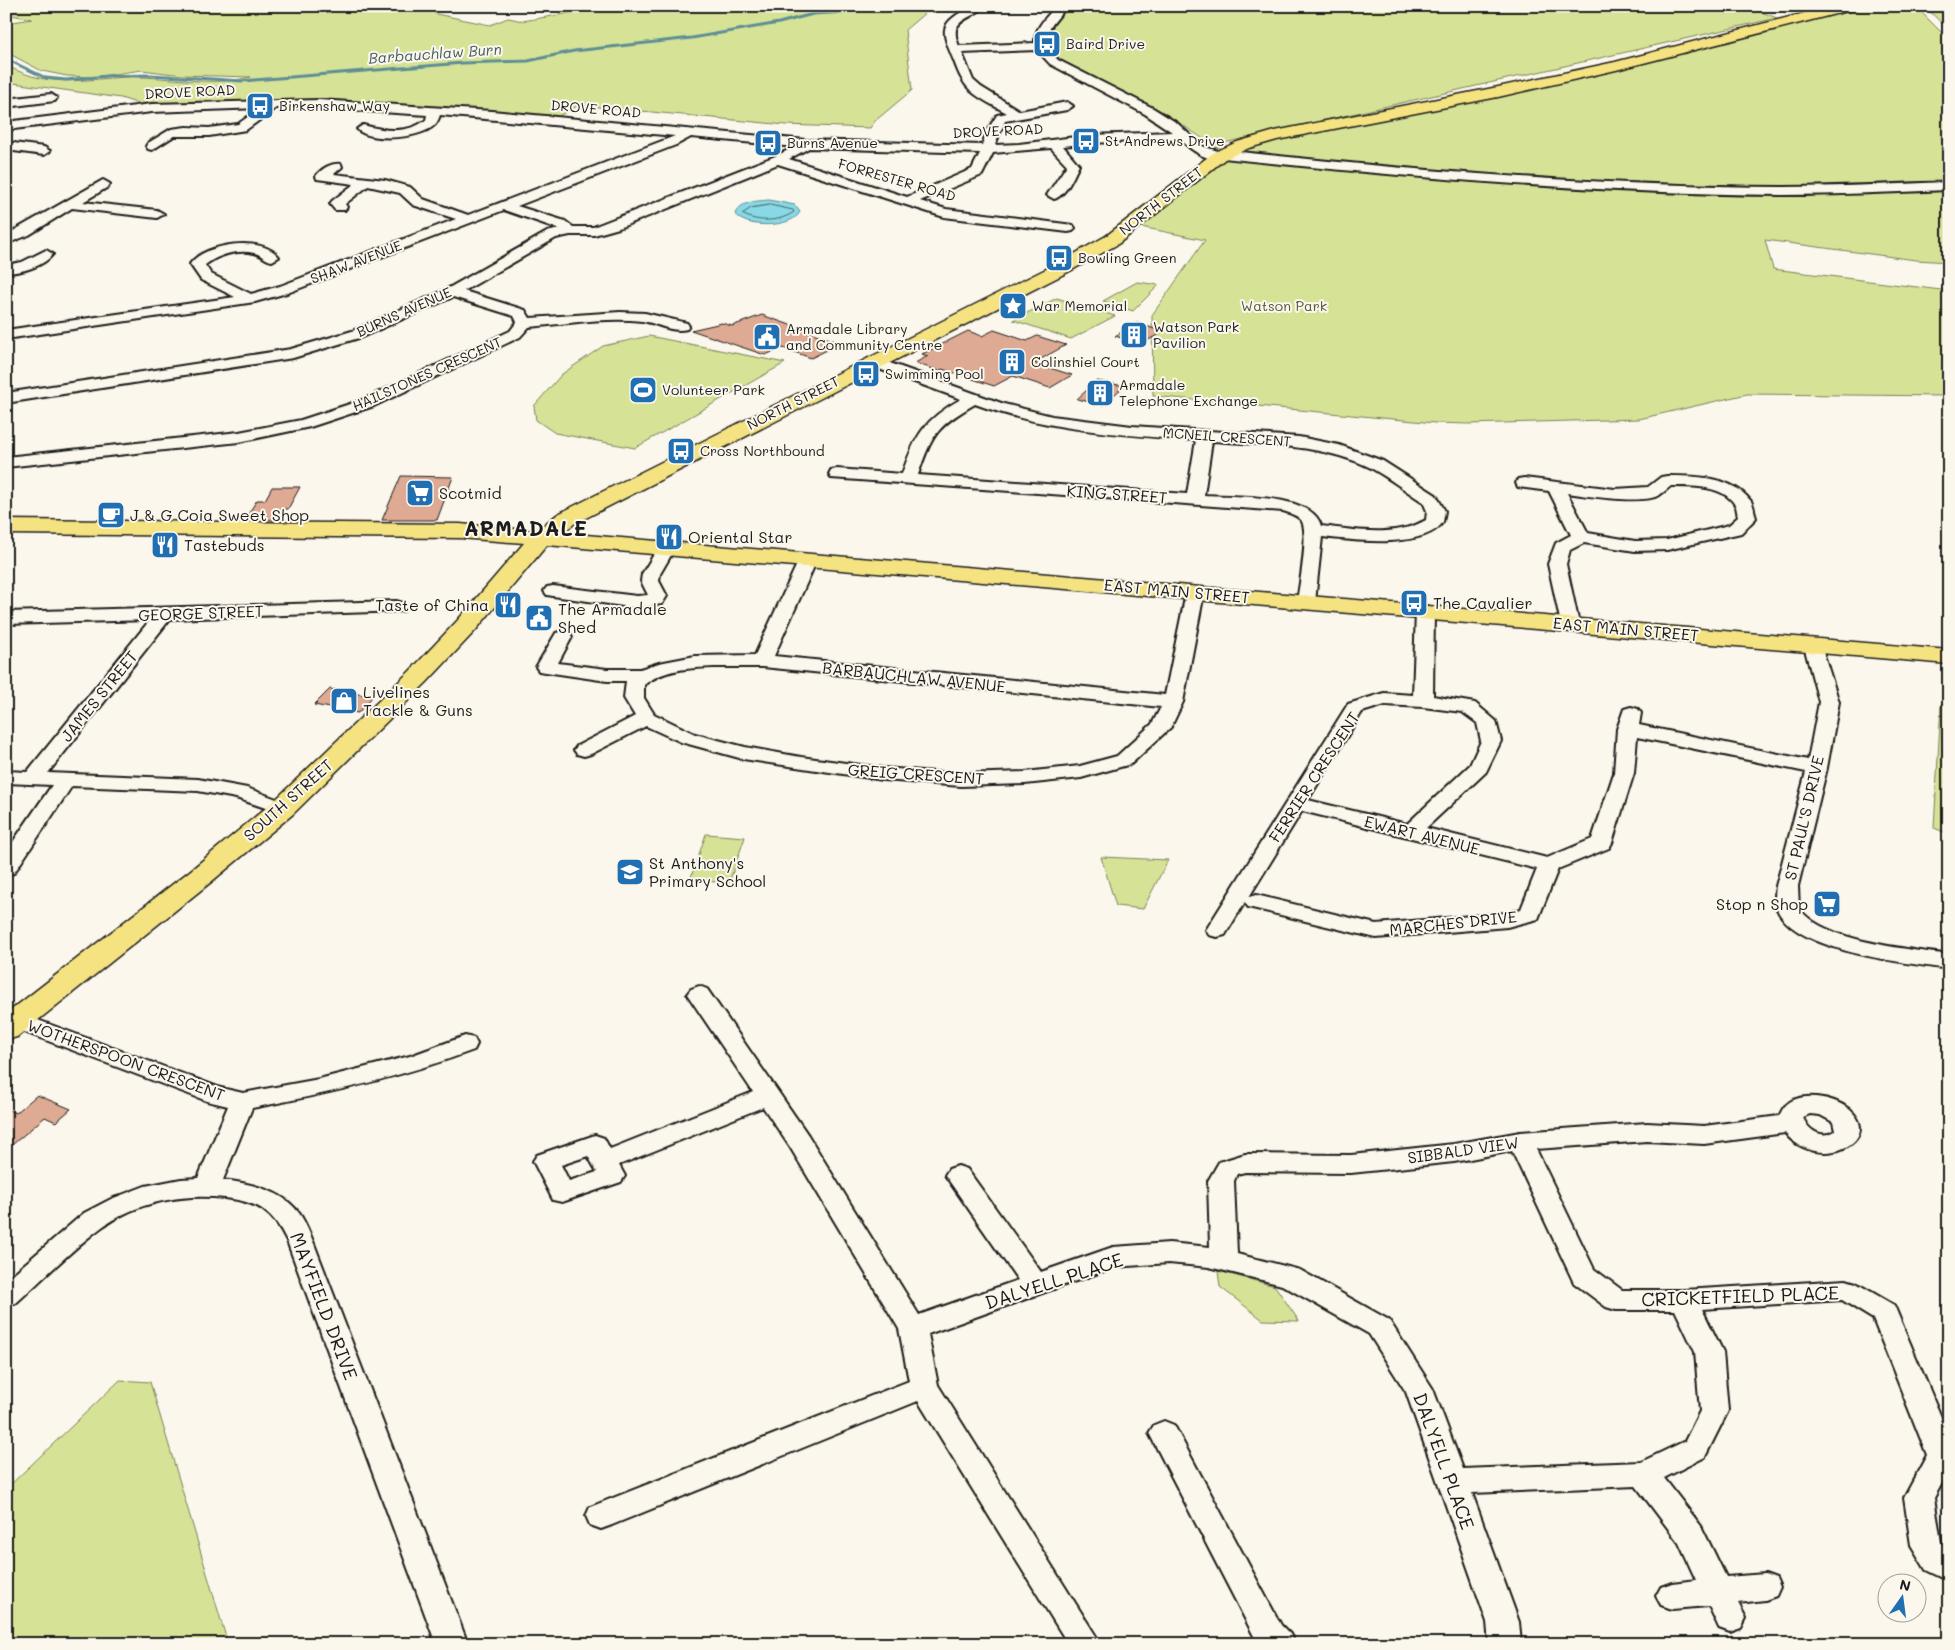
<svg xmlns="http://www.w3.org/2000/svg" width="1955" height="1650" viewBox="0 0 1955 1650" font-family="Mali,sans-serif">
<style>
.green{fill:#d6e396;stroke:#798059}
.water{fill:#88d8e5;stroke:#5d8d95}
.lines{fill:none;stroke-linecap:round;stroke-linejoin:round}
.shore{stroke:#47676c;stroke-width:1}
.stream{stroke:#5d8d95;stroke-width:3}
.building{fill:#deaa93;stroke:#1c1c1c}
.minor-casing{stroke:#1c1c1c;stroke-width:4}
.major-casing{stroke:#1c1c1c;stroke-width:3}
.minor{fill:#fbf7ec;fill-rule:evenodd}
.major{fill:#f5e382;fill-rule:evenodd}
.labels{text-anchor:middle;stroke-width:4;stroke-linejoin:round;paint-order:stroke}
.far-poi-label{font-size:14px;fill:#1c1c1c;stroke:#fbf7ec;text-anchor:start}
.far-street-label{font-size:14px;fill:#1c1c1c;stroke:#fbf7ec}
.far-park-label{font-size:14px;fill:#545841;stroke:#fbf7ec}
.far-water-label{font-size:15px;font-style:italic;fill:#425e62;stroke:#fbf7ec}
.poi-label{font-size:16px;fill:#1c1c1c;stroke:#fbf7ec;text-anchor:start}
.street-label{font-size:16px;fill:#1c1c1c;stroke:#fbf7ec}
.near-street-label{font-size:19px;fill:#1c1c1c;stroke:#fbf7ec}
.district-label{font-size:21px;font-weight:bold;letter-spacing:1px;fill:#1c1c1c;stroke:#fbf7ec}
</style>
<rect width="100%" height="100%" fill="#fbf7ec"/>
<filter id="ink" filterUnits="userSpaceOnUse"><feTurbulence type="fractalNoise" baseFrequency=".02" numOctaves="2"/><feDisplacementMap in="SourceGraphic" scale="10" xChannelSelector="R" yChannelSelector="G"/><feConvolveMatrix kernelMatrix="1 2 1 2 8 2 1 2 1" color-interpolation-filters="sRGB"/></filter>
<g filter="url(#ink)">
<!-- green -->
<path class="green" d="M6,6H436L430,10L436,14L490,25L508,18L523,21L570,13L592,6H933L905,30L912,90L875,121L870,128L786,125L579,105L557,117L440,108L145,106L121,98L6,82V65C54,92 91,76 141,77C178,78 214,86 251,77L182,75L142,70L94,77L67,76L42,71L6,52V23L32,19L6,14Z
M1068,6H1746L1777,18L1228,142L1217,148L1163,112L1063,61L1046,47L1048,32Z
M1864,6H1915L1949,40V183C1891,185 1833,189 1775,189C1596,186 1418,171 1240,153L1256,144L1523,90L1826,17Z
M1924,6H1949V30Z
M1226,157L1401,176L1634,189L1949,188V262L1916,260L1765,240L1773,269L1949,291V396L1747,394L1639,419L1468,424L1435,423L1153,396L1152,315L1205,240L1136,226Z
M1137,282L1159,285L1133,311L1103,301Z
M1057,298L1115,316L1071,339L1013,320Z
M649,336L785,363L635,448L555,433L536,420L534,406L562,374L603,346Z
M1941,704H1949V834L1934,828Z
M706,834L745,837L729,883L690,880Z
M1101,857L1168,860L1143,909L1116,906Z
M1218,1271L1275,1286L1299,1321L1263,1320L1220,1287Z
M120,1380L150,1382L228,1644H6V1489Z"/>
<!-- water -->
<path class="water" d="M769,200L795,205L800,212C792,228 745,229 735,214C740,201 758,201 769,200Z"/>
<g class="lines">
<!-- shore -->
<path class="shore" d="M770,205L793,210L794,212C779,222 758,223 742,214L751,208Z"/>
<!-- stream -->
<path class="stream" d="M6,59L46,78L66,80L107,76L151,75L242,81L463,63L528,61L574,51L692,38L779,23L813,14L848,12L867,6"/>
</g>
<!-- building -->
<path class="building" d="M762,315L841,343L811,358L783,348L765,355L691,330L722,323L732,326Z
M1137,323L1163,332L1141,344L1115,336Z
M994,330L1027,341L1037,336L1066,345L1034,363L1072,375L1050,388L1013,376L994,386L942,369L939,371L915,363L928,356L922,354L968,331L982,336Z
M1097,381L1124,386L1103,405L1077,399Z
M401,476L453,477L437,520H382Z
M272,487H300L288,509H281L275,520L245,519L257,500H265Z
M330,689L351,693L373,696L358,713L314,705Z
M37,1095L71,1109L56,1122L45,1117L6,1150V1109L16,1113Z"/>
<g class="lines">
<defs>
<path id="minor" d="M972,6H985C971,21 947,18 959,46L1035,43C1034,28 1047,17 1056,6H1067C1052,27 1034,36 1058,60L1153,108L1177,123L1202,146L1218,151L1222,150C1408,170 1595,186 1783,187C1838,187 1894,184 1949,182V190C1893,192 1838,195 1782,195C1596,193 1409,178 1224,158C1209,164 1190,149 1180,139L1091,143L1063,146L1079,165C1074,175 1066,196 1054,199L1047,195L1067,165L1051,148L993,153L982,175L920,201L946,209L1073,225L1075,228L1073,231L1068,232L944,217L778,164L619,228L594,235H570L556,238L464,291L525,310L530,318L620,312L645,313L687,323L689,326L687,329C671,333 657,323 642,321C605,317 566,324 529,327L520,337L374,406L310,427L239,442L6,467V457L239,432L301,420L362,400L510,331L517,322L514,316L453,297L362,337L293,358L6,403V393L291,349L352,331L447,289L547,232L559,229L504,210L290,292L255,302L6,339V330L235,297L201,280L190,264C205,243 262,235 279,257L272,261C265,260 261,254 254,253C237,249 218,255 205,265L211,274L251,294L280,286L456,219L413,205L400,193L368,186L345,204L347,207L345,210H335L330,204L332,201L354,184L317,179L316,176C321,169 332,162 341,164L342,167L334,174L385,180L410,187L423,199L468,215L675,136L440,115C439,118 438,120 437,122C427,139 369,143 357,129L363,125C385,131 407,134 426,120L427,115L319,108H276L246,130L209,136H174L152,150L148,149L146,146L148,143L171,129L186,127L209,128L238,124L260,108L152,112L6,130V122L152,104L319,100L492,111L806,140L982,145L987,131L997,115L1007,113C995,106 981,100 971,91C962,82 958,72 954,61C940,28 939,24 972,6ZM1037,50L1050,64L1145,114L1172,132L1091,135L1019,144L995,145L1005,121L1067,110L1073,106L1067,102L1020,111L981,87L973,80L962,53ZM691,137L795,147L773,157L593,227H573L565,221L517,206L676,145ZM809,148L980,153L972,169L907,197L789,159Z
M51,94L57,98L55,101L6,107V99Z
M6,142L44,147L50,151L44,155L6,150Z
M103,180L110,184L108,187L83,202L157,210L164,214L157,218L72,208L29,235L6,244V235Z
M46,250L53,254C43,267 22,272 6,273V265L22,262Z
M873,357L1004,404L1052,416L1132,426L1299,437L1339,445L1383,461L1436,495L1445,511L1443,522C1424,550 1351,540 1322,537L1315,602L1313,606L1306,608L1299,606L1297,602C1299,587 1310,531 1301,520C1297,515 1289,513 1283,511L831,478L829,474L831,470L837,469L902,474C916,434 924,420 961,399L868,365L865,362L868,359ZM975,404C1046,430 1121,435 1196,440L1187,494L918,475C932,434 937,426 975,404ZM1212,441C1266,445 1322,444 1371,468C1389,478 1406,491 1423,502L1427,511L1426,520C1394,538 1356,530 1321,526C1313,493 1233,497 1204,495Z
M1667,476C1694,476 1731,476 1750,500C1754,504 1754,512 1756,518L1741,533L1667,550L1635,551L1584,543L1570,550L1566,564L1579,624L1577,628L1570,630L1563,628L1561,624L1548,564L1556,543L1571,535L1549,491L1518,487L1516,483L1518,479L1524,478L1615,489L1648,487L1661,477ZM1671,486C1690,486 1724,485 1735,505C1737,508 1737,513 1738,517L1729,525L1667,540L1635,541L1588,533L1567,493C1587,496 1640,504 1658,496C1663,493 1667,489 1671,486Z
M665,545L671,546L674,550L660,574L659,581L667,596L662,604L637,608L553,596L547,595L544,591L547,587L553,586L637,596L648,595L641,581L642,574L659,546Z
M807,557L813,558L816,562L774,656L1165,695L1186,593L1189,589L1195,588L1201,589L1204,593L1183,702L1171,727L1131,764L1081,778L1025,784L961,786L883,780L743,759L681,742L646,726L591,754L584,756L577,754L574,750L577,746L635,716L624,698L626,681H607L539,671L536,667L556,633L563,631L570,633L572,637L558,663L607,669H640L659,663L695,656L755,655L798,562L801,558ZM714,667H763L1161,707L1152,724L1117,756L1080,766L1025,772L961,774L883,768L801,757L745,747L695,734L654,714L644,698V685C663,669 690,668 714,667Z
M396,601L403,603L405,607L403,611L170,619L48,773L198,779L247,788L290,804L294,808L290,812L283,814L236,798L198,791L72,786L14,873L6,875V852L52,785L6,783V771L27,772L150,620L6,624V612Z
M1425,606L1432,608L1434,612L1433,696L1475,703L1496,721L1501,741L1486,772L1426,828L1547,858L1592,839L1614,773L1617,729L1624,709L1631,707L1638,709L1641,713L1639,725L1808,760L1819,702L1804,646L1806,642L1813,640L1820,642L1839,702L1827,768L1798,886L1799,908C1822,942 1911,949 1949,955V969C1907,963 1795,952 1777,909C1774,901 1775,894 1776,886L1806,772L1637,737L1634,773L1612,843L1609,848L1558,869L1538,919L1507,927L1376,938L1248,907L1245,902L1225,935L1217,937L1209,935L1206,930L1348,704L1384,693L1413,695L1416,612L1418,608ZM1385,705L1423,707L1462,712L1477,723L1481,741L1470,765L1407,824L1308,800L1362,712ZM1302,811L1537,869L1521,909L1507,913L1376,924L1256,895L1249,897Z
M699,986L707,989L808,1135L919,1315L1018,1280L945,1175L949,1169L958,1166L967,1169L1041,1272L1113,1247L1169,1243L1210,1247L1208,1181L1219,1162L1245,1154L1351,1155L1454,1144L1520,1132L1647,1123L1704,1126L1779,1116C1781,1113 1782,1109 1785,1106C1799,1090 1834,1097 1849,1109C1875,1131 1850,1152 1825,1152C1810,1152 1794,1145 1785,1133L1704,1144L1647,1141L1536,1149L1594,1269L1622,1290H1684L1846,1280L1856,1283L1894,1305L1949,1436V1470L1934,1498L1941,1542L1949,1552V1581L1926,1570L1911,1545L1904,1498L1927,1455L1873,1319L1842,1300L1702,1309L1723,1352L1728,1411L1705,1457L1664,1478L1701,1526L1726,1577L1765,1574L1776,1578L1780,1587L1776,1596L1765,1600L1738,1603L1746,1618L1741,1628L1730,1632L1719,1628L1709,1606L1672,1609L1661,1605L1656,1596L1661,1587L1672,1583L1696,1580L1679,1543L1636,1486L1472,1493L1519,1622L1521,1644H1489L1487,1622L1406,1392L1369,1334L1282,1285L1209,1267L1169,1263L1115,1267L928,1334L938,1385L1101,1644H1068L918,1401L612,1525L601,1529L590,1525L586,1516L590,1507L909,1381L899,1329L790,1147L763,1107L619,1165L625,1176L621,1182L562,1202L553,1200L533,1161L537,1155L595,1135L604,1138L610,1149L753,1092L687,994L691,989ZM1810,1114L1820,1115L1833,1122L1835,1131C1822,1140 1807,1130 1803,1117ZM1512,1151L1574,1283L1606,1307L1616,1310H1675L1695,1352L1700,1411L1685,1441L1641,1462L1463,1469L1433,1389L1389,1320L1300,1270L1237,1254L1234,1181L1237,1174L1245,1172L1351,1173L1454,1162ZM588,1156L597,1172L569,1181L561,1165Z
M19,1013L221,1088L243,1093L319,1079L410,1056L465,1036L474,1038L477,1044L474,1050C402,1077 328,1094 252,1108L223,1180C249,1183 283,1190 299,1213C305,1221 309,1232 313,1241L468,1644H436L287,1241C273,1211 258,1202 225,1198C183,1193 136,1202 102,1227C71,1250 44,1278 16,1303L6,1306V1280L84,1213L111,1199L145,1186L181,1179L198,1178L228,1106L207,1101L11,1027L7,1021L11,1015Z
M1164,1421L1174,1425L1281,1625L1290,1634L1295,1644H1258L1149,1433L1154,1425Z"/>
<path id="major" d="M1832,6H1857L1855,9L1616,70L1498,97L1277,140L1249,148L1225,159L1118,244L1072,270L574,524L562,533L1949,650V664L547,545L475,631L427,682L293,814L211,882L17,1037L6,1040V1014L191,870L273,802L409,672L457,621L524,543L460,538L6,534V520L460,524L536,531L558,514L1060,262L1106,236L1213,153L1237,142L1275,131L1498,87L1615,62Z"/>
</defs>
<!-- minor casing -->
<use href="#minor" class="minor-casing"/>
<!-- major casing -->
<use href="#major" class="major-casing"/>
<!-- minor -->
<use href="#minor" class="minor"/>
<!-- major -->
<use href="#major" class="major"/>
</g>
</g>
<!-- icons -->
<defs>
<symbol id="bus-square" viewBox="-11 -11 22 22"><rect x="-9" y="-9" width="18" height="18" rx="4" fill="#1f6fb2" stroke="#fbf7ec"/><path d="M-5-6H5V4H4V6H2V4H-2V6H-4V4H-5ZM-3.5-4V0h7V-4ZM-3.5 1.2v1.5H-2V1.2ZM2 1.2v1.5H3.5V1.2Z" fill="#fff"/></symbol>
<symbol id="sight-square" viewBox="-11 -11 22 22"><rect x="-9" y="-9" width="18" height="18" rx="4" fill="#1f6fb2" stroke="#fbf7ec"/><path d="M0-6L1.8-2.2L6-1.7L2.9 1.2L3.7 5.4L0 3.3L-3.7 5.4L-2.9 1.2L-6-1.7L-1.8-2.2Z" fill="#fff"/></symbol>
<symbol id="building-square" viewBox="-11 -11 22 22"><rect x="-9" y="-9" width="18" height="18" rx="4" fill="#1f6fb2" stroke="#fbf7ec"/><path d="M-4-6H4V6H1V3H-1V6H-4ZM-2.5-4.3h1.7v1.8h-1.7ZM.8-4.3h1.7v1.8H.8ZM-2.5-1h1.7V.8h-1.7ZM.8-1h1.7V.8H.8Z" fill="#fff"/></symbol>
<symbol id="civic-square" viewBox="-11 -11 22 22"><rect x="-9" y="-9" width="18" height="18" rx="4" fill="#1f6fb2" stroke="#fbf7ec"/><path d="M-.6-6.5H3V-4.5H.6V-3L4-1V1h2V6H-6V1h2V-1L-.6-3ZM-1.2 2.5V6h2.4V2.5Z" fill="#fff"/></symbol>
<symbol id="stadium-square" viewBox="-11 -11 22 22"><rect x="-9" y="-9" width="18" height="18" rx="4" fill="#1f6fb2" stroke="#fbf7ec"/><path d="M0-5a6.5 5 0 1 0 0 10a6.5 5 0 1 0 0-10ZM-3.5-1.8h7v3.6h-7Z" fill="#fff"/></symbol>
<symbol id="supermarket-square" viewBox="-11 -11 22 22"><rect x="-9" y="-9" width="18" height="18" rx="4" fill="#1f6fb2" stroke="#fbf7ec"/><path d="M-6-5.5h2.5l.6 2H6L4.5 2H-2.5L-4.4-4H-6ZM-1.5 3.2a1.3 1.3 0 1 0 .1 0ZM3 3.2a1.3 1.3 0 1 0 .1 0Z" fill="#fff"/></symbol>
<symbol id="cafe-square" viewBox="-11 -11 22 22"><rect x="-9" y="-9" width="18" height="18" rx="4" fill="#1f6fb2" stroke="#fbf7ec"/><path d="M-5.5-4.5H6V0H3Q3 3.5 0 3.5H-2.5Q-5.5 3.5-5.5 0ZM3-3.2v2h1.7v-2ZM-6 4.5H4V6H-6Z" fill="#fff"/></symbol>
<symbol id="restaurant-square" viewBox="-11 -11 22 22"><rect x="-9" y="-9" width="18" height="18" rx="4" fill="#1f6fb2" stroke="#fbf7ec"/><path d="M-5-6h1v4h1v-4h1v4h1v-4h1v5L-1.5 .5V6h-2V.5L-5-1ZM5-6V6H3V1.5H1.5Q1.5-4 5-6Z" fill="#fff"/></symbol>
<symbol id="shop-square" viewBox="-11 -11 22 22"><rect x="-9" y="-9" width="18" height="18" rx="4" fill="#1f6fb2" stroke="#fbf7ec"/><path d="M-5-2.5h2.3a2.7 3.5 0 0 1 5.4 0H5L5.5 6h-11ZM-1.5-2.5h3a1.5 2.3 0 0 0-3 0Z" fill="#fff"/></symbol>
<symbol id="school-square" viewBox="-11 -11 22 22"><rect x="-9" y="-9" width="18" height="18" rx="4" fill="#1f6fb2" stroke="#fbf7ec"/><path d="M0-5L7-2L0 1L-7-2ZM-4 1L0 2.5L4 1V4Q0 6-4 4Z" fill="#fff"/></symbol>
</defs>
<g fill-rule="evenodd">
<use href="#bus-square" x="1031" y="28" width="32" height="32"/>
<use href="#bus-square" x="244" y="90" width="32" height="32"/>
<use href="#bus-square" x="1070" y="125" width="32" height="32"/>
<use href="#bus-square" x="752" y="127" width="32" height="32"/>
<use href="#bus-square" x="1043" y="242" width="32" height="32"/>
<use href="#sight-square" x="997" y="290" width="32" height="32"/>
<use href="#building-square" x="1118" y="319" width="32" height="32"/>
<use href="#civic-square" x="751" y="321" width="32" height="32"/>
<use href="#building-square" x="996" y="346" width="32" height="32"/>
<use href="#bus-square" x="850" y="358" width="32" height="32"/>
<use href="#stadium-square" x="627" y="374" width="32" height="32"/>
<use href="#building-square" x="1084" y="377" width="32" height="32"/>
<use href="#bus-square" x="665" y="435" width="32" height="32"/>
<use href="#supermarket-square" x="404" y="477" width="32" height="32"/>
<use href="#cafe-square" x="95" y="499" width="32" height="32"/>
<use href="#restaurant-square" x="653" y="521" width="32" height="32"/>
<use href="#restaurant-square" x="149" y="529" width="32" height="32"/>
<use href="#bus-square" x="1398" y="587" width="32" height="32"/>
<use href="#restaurant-square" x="492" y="589" width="32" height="32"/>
<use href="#civic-square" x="523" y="602" width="32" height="32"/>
<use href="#shop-square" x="328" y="685" width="32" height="32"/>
<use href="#school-square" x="614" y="856" width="32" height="32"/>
<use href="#supermarket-square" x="1811" y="888" width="32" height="32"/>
</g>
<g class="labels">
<!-- far-poi labels -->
<g class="far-poi-label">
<text x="1066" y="49">Baird Drive</text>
<text x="279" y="111">Birkenshaw Way</text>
<text x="1105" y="146">St Andrews Drive</text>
<text x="787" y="148">Burns Avenue</text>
<text x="1078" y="263">Bowling Green</text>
<text x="1032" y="311">War Memorial</text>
<text x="1153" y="332">Watson Park<tspan x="1153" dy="16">Pavilion</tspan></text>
<text x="786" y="334">Armadale Library<tspan x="786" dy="16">and Community Centre</tspan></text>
<text x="1031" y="367">Colinshiel Court</text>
<text x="885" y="379">Swimming Pool</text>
<text x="1119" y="390">Armadale<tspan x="1119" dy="16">Telephone Exchange</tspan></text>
<text x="662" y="395">Volunteer Park</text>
<text x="700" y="456">Cross Northbound</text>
</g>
<!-- far-street labels -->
<g class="far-street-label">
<text transform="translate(190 92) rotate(-3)" y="5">DROVE ROAD</text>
<text transform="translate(596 109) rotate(5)" y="5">DROVE ROAD</text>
<text transform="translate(998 131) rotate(-3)" y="5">DROVE ROAD</text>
<text transform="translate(897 180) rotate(16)" y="5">FORRESTER ROAD</text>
<text transform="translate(1161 201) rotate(-38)" y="5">NORTH STREET</text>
<text transform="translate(356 262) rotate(-21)" y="5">SHAW AVENUE</text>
<text transform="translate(404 312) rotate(-24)" y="5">BURNS AVENUE</text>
<text transform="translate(427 374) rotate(-24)" y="5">HAILSTONES CRESCENT</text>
<text transform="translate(793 403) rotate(-27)" y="5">NORTH STREET</text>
<text transform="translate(1227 437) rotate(4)" y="5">MCNEIL CRESCENT</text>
</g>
<!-- far-park labels -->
<g class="far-park-label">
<text x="1284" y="311">Watson Park</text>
</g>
<!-- far-water labels -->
<g class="far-water-label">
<text transform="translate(435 54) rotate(-4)" y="5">Barbauchlaw Burn</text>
</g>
<!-- poi labels -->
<g class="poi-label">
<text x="439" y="499">Scotmid</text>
<text x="130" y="521">J &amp; G Coia Sweet Shop</text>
<text x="688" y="543">Oriental Star</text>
<text x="184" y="551">Tastebuds</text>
<text x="1433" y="609">The Cavalier</text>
<text x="489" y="611" text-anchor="end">Taste of China</text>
<text x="558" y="615">The Armadale<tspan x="558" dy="18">Shed</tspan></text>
<text x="363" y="698">Livelines<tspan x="363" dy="18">Tackle &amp; Guns</tspan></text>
<text x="649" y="869">St Anthony's<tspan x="649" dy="18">Primary School</tspan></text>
<text x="1808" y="910" text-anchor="end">Stop n Shop</text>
</g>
<!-- street labels -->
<g class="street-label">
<text transform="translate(1117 494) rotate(4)" y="6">KING STREET</text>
<text transform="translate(1177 591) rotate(5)" y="6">EAST MAIN STREET</text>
<text transform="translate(201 613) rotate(-2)" y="6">GEORGE STREET</text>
<text transform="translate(1626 629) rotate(5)" y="6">EAST MAIN STREET</text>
<text transform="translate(914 677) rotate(6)" y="6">BARBAUCHLAW AVENUE</text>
<text transform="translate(99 696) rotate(-51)" y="6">JAMES STREET</text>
<text transform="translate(916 774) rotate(4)" y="6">GREIG CRESCENT</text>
<text transform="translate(1314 777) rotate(-57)" y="6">FERRIER CRESCENT</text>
<text transform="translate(288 800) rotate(-42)" y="6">SOUTH STREET</text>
<text transform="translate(1804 818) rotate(-77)" y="6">ST PAUL'S DRIVE</text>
<text transform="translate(1422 835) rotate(14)" y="6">EWART AVENUE</text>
<text transform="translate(1453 923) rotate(-6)" y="6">MARCHES DRIVE</text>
<text transform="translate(126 1060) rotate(20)" y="6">WOTHERSPOON CRESCENT</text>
<text transform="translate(1463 1150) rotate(-8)" y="6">SIBBALD VIEW</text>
</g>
<!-- near-street labels -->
<g class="near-street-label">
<text transform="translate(1054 1281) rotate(-18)" y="7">DALYELL PLACE</text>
<text transform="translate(1740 1296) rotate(-2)" y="7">CRICKETFIELD PLACE</text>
<text transform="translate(324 1306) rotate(69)" y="7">MAYFIELD DRIVE</text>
<text transform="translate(1444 1461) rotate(70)" y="7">DALYELL PLACE</text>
</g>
<!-- district labels -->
<g class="district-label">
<text x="526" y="536">ARMADALE</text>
</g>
</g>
<!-- margin -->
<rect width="1955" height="1650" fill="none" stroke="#fbf7ec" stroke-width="25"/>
<rect x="12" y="12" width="1930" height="1625" fill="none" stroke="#1c1c1c" stroke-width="2" filter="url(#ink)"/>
<!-- north arrow -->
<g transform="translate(1902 1598) rotate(14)"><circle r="24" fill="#fbf7ec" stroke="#a29f99"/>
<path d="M0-4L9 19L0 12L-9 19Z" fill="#1f6fb2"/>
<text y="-8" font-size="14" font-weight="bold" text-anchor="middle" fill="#1c1c1c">N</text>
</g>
</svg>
